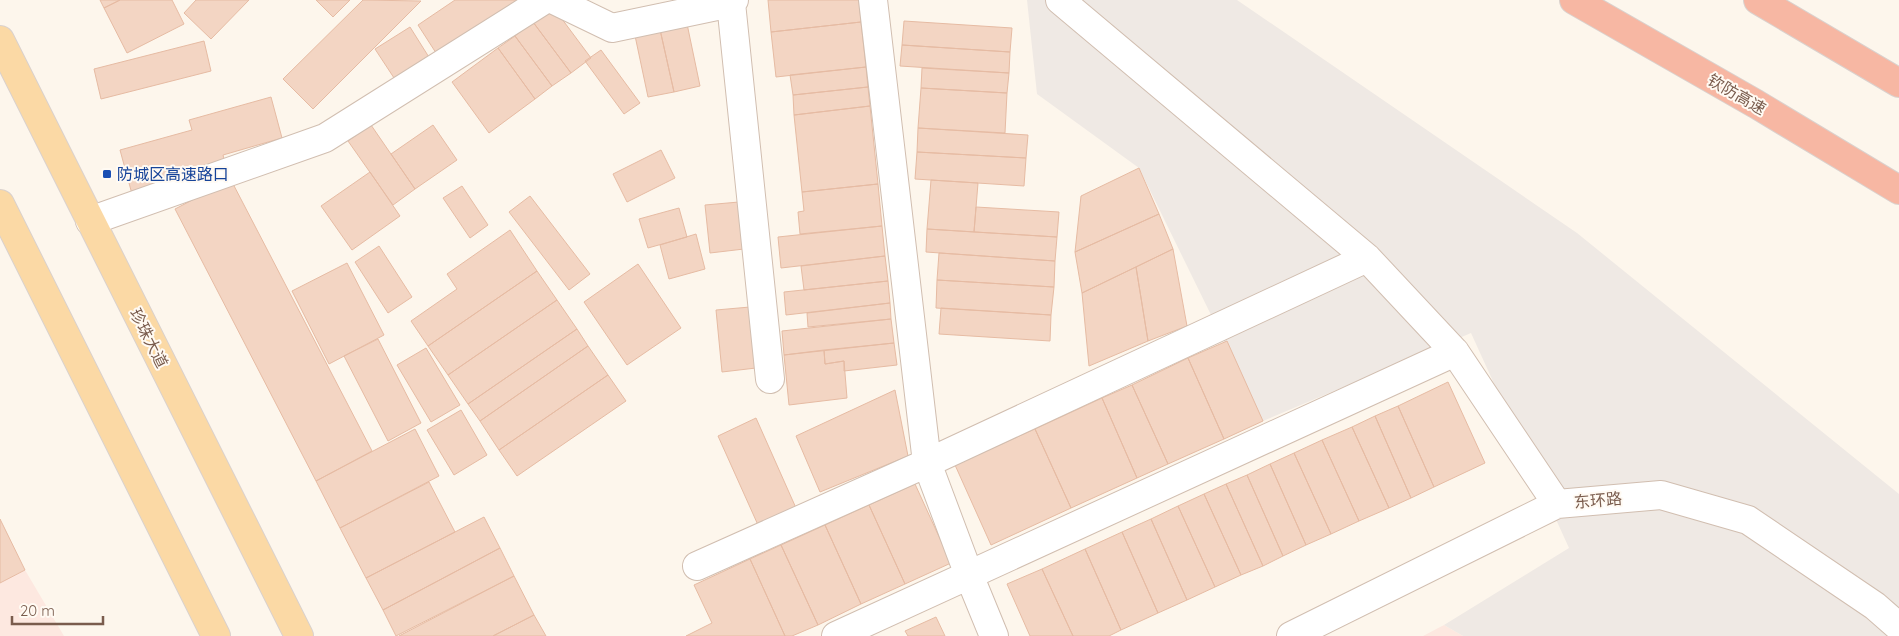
<svg xmlns="http://www.w3.org/2000/svg" width="1899" height="636" viewBox="0 0 1899 636" font-family="Quicksand,'Noto Sans SC',sans-serif">
<style>
.commercial{fill:#fde8e0}
.industrial{fill:#efe9e4}
.building{fill:#f3d5c3;stroke:#e6bba3}
.lines{fill:none;stroke-linecap:round;stroke-linejoin:round}
.minor-casing{stroke:#d1beb0;stroke-width:30}
.major-casing{stroke:#dad1cd;stroke-width:30}
.highway-casing{stroke:#dad1cd;stroke-width:30}
.minor{stroke:#fff;stroke-width:28}
.major{stroke:#fbd9a5;stroke-width:28}
.highway{stroke:#f7b7a3;stroke-width:28}
.transit-dot{fill:#1a4fb4;stroke:#fffaf3;stroke-width:2}
.labels{text-anchor:middle;stroke-width:4;stroke-linejoin:round;paint-order:stroke}
.street-label{font-size:16px;fill:#7a5c4d;stroke:#fffaf3}
.transit-label{font-size:16px;fill:#164399;stroke:#fffaf3;text-anchor:start}
</style>
<rect width="100%" height="100%" fill="#fdf6ec"/>
<!-- commercial -->
<path class="commercial" d="M25,570L64,636H0V583Z
M1444,625L1463,636H1423Z"/>
<!-- industrial -->
<path class="industrial" d="M1027,0H1237L1577,233L1899,494V636H1463L1444,625L1569,548L1471,333L1263,421L1139,168L1037,94Z"/>
<!-- building -->
<path class="building" d="M100,0H120L104,8Z
M120,0H172L184,24L127,53L104,8Z
M196,0H249L211,39L184,13Z
M316,0H350L333,17Z
M363,0L421,1L313,109L283,79Z
M455,0H524L438,56L418,25Z
M768,0H859L861,22L771,32Z
M553,7L591,58L571,73L533,22Z
M686,19L700,86L674,92L659,25Z
M904,21L1012,28L1010,52L902,45Z
M533,22L571,73L552,86L515,36Z
M861,22L866,67L776,77L771,32Z
M659,25L674,92L648,97L634,31Z
M410,27L432,62L398,84L375,49Z
M515,36L552,86L535,99L498,48Z
M204,41L211,71L101,99L94,69Z
M902,45L1010,52L1009,73L900,66Z
M498,48L535,99L489,133L452,82Z
M601,50L640,103L624,114L585,61Z
M866,67L868,87L793,95L790,75Z
M922,68L1009,73L1007,93L921,88Z
M868,87L870,106L794,115L793,95Z
M921,88L1007,93L1005,133L918,128Z
M271,97L282,138L223,155L226,167L132,194L120,150L192,130L189,120Z
M870,106L878,184L802,192L794,115Z
M371,125L415,189L393,205L348,141Z
M433,125L457,160L415,189L391,154Z
M918,128L1028,135L1026,158L917,152Z
M661,150L675,178L627,202L613,174Z
M917,152L1026,158L1024,186L915,179Z
M1139,168L1159,214L1075,252L1081,196Z
M370,172L400,216L352,250L321,206Z
M231,180L372,451L316,481L175,209Z
M931,180L978,183L974,232L927,229Z
M878,184L882,226L800,234L798,212L804,211L802,192Z
M462,186L488,225L470,238L443,198Z
M530,196L590,274L569,290L509,212Z
M739,202L744,249L710,253L705,205Z
M976,207L1059,212L1057,237L974,232Z
M679,208L687,237L648,248L639,219Z
M1159,214L1173,249L1082,293L1075,252Z
M882,226L885,256L781,268L778,237Z
M927,229L1057,237L1055,261L926,252Z
M510,230L537,271L428,346L411,321L457,289L447,274Z
M696,234L705,269L669,279L660,245Z
M379,246L412,297L388,313L355,262Z
M1173,249L1187,326L1148,341L1136,267Z
M939,253L1055,261L1054,287L937,280Z
M885,256L888,281L804,290L801,266Z
M347,263L384,335L329,364L292,291Z
M638,264L681,328L627,365L584,302Z
M1136,267L1148,341L1089,366L1082,293Z
M537,271L557,300L448,375L428,346Z
M937,280L1054,287L1051,315L936,308Z
M888,281L890,303L786,315L784,292Z
M557,300L577,329L468,404L448,375Z
M890,303L891,319L808,327L807,313Z
M750,307L756,368L722,372L716,310Z
M941,308L1051,315L1050,341L939,334Z
M891,319L894,343L784,355L782,331Z
M577,329L588,346L480,421L468,404Z
M378,339L421,423L388,441L344,356Z
M1227,341L1263,421L1224,439L1188,358Z
M894,343L897,365L844,371V361L825,364L824,350Z
M588,346L608,375L499,450L480,421Z
M426,348L460,405L431,422L397,365Z
M824,350L825,364L844,361L847,398L789,405L784,355Z
M1188,358L1224,439L1168,464L1132,385Z
M608,375L626,401L517,476L499,450Z
M1448,382L1485,463L1434,487L1398,406Z
M1132,385L1168,464L1137,478L1102,398Z
M895,390L908,456L820,492L796,436Z
M1102,398L1137,478L1071,508L1035,429Z
M1398,406L1434,487L1411,498L1375,416Z
M461,410L487,455L454,475L427,430Z
M1375,416L1411,498L1389,508L1352,427Z
M756,418L796,508L758,525L718,436Z
M1352,427L1389,508L1359,521L1322,440Z
M415,429L439,476L340,528L316,481Z
M1035,429L1071,508L991,545L955,465Z
M1322,440L1359,521L1331,534L1294,453Z
M1294,453L1331,534L1306,545L1270,464Z
M1270,464L1306,545L1283,556L1247,475Z
M1247,475L1283,556L1263,566L1226,484Z
M429,482L455,532L366,578L340,528Z
M915,484L951,563L905,584L869,505Z
M1226,484L1263,566L1241,575L1204,494Z
M1204,494L1241,575L1215,587L1178,506Z
M869,505L905,584L861,604L825,525Z
M1178,506L1215,587L1187,600L1151,519Z
M484,517L500,548L383,610L366,578Z
M0,519L25,570L0,583Z
M1151,519L1187,600L1158,613L1122,532Z
M825,525L861,604L818,625L781,545Z
M1122,532L1158,613L1121,630L1085,549Z
M781,545L818,625L792,636H785L750,559Z
M500,548L514,576L396,636L383,610Z
M1085,549L1121,630L1109,636H1073L1042,569Z
M750,559L785,636H686L712,623L694,585Z
M1042,569L1073,636H1030L1007,584Z
M514,576L534,615L493,636H399Z
M534,615L546,636H493Z
M936,617L945,636H908L905,631Z"/>
<g class="lines">
<defs>
<path id="minor" d="M554,0L612,28L731,3L734,0
M873,0L927,463L969,575L994,636
M1060,0L1367,258L1455,352L1557,504
M731,3L770,379
M90,221L325,138L544,0
M697,566L927,463L1367,258
M836,636L1455,352
M1291,636L1557,504L1661,495L1748,520L1875,606L1899,627"/>
<path id="major" d="M0,40L299,636
M0,204L216,636"/>
<path id="highway" d="M1574,0L1756,104L1899,190
M1758,0L1899,83"/>
</defs>
<!-- minor casing -->
<use href="#minor" class="minor-casing"/>
<!-- major casing -->
<use href="#major" class="major-casing"/>
<!-- highway casing -->
<use href="#highway" class="highway-casing"/>
<!-- minor -->
<use href="#minor" class="minor"/>
<!-- major -->
<use href="#major" class="major"/>
<!-- highway -->
<use href="#highway" class="highway"/>
</g>
<!-- markers -->
<rect class="transit-dot" x="102" y="169" width="10" height="10" rx="2.5"/>
<g class="labels">
<!-- street labels -->
<g class="street-label">
<text transform="translate(1737 94) rotate(30)" y="6">钦防高速</text>
<text transform="translate(149 338) rotate(63)" y="6">珍珠大道</text>
<text transform="translate(1598 500) rotate(-5)" y="6">东环路</text>
</g>
<!-- transit labels -->
<g class="transit-label">
<text x="117" y="180">防城区高速路口</text>
</g>
</g>
<!-- scale -->
<path d="M12 616v8h91v-8" fill="none" stroke="#7a5c4d" stroke-width="2.5"/>
<text x="20" y="616" font-size="15" fill="#7a5c4d" stroke="#fffaf3" stroke-width="4" paint-order="stroke">20 m</text>
</svg>
